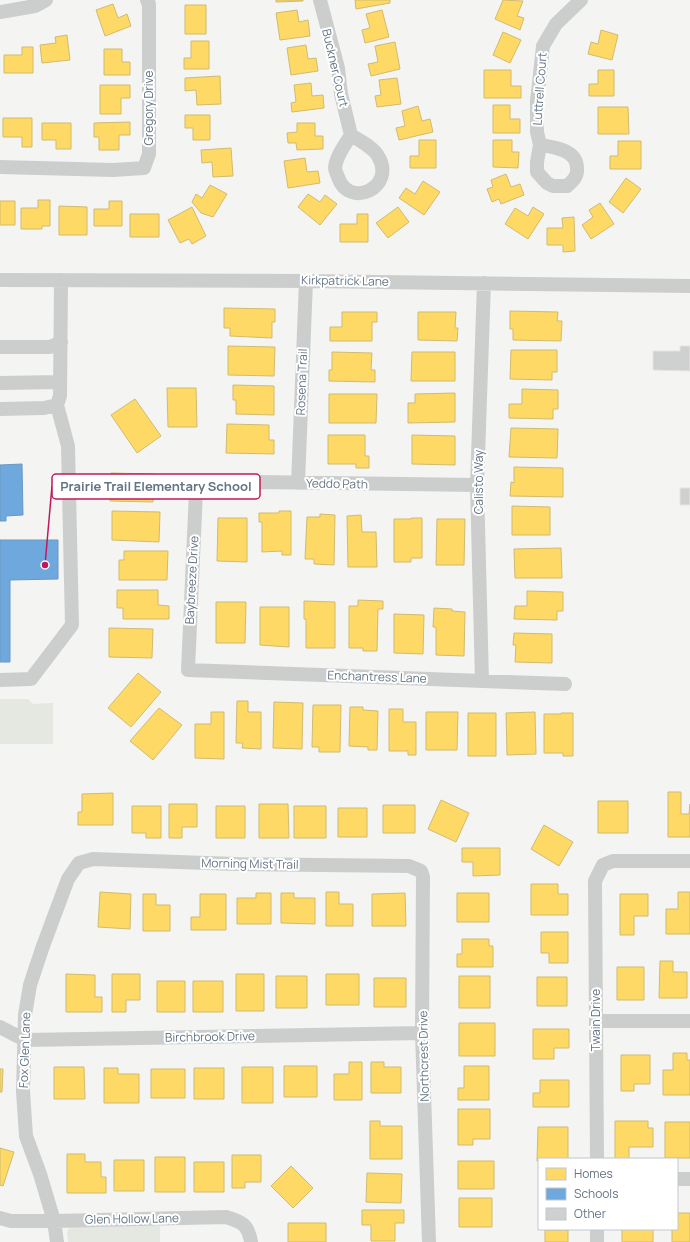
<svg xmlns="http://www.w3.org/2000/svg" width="690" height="1242" viewBox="0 0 690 1242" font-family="Manrope,sans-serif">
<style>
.green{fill:#e4e8e0}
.homes{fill:#ffd966;stroke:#d0bb6f}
.schools{fill:#6fa8dc;stroke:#6b98c2}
.building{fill:#cfd1d1;stroke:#e4e4e2}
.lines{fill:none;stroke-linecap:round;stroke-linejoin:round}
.minor{stroke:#cccece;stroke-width:14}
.labels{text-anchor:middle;stroke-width:4;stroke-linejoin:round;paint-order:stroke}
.street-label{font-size:12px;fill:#637484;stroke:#fff}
.leader{fill:none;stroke:#c2185b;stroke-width:1.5}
.callout-dot{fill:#c2185b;stroke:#fff;stroke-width:1.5}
.callout{fill:#fff;stroke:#c2185b;stroke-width:1.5}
.callout-label{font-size:13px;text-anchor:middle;font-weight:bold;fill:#637484}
</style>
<rect width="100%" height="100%" fill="#f4f5f2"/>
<!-- green -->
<path class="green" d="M0,699H28L33,704L53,703V744H0Z
M75,1226H160V1242H68L67,1233L68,1229Z"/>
<!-- homes -->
<path class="homes" d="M276,0H303V1L276,2Z
M355,0H390V3L356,9Z
M503,0L523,1L517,16L524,18L520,30L495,19Z
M113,4L118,18L127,14L131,26L105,36L96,10Z
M185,5H206V34H185Z
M297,10L299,22L308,20L310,36L280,40L276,13Z
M382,10L389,37L365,43L362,30L370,28L366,14Z
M601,30L618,35L612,60L588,54L591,42L598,44Z
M503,32L521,40L510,63L493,55Z
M67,35L70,60L42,63L40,45L56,43L55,37Z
M191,41H209V69H184V58H191Z
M395,42L400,69L371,76L368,64L378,62L375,46Z
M306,45L308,59L316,58L318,71L291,75L287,48Z
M22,47H33V73H4V55H22Z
M104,49H122V62H130V75H104Z
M484,70H511V86H521V98H484Z
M598,70H614V96H589V84H598Z
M220,76L221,104L197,105L196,90L185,91V78Z
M397,78L401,104L377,107L375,96L381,95L379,80Z
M311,83L312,96L323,95L324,108L292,112L291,103L296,102L294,85Z
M100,85H130V98H121V114H100Z
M493,105H510V119H520V133H493Z
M418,106L422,121L430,119L433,132L399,140L396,128L405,126L402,111Z
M598,107H628L629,134H598Z
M185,115H210V140H193V128H185Z
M3,118H32V147H22V137H3Z
M130,122V135H119V150H99V137H94V123Z
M42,123H71V149H56V140H42Z
M297,123H315V136H323V149L297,150L296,143H288L287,133L297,132Z
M419,140H436V168H410V156H419Z
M493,140H512V152H519L518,168L493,167Z
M618,141H641V169H610V156H618Z
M231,148L233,176L213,177L212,162L202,163L201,150Z
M305,158L307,172L318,171L320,183L288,188L284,161Z
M506,174L511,187L520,184L524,195L501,204L499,199L492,202L487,189L493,187L491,180Z
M626,178L641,189L623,213L609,202Z
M423,181L440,192L424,215L399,198L406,188L415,194Z
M210,185L227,194L213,217L201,213L192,202L196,194L202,198Z
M308,194L320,202L325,195L337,204L320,225L298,207Z
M38,200H50V226H42V229H21V208H38Z
M0,201H15V225H0Z
M109,201H122V226H94V209H109Z
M600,203L614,224L591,239L582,225L593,217L589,210Z
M59,206L87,207V235H59Z
M192,207L206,236L192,244L189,239L180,243L168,220Z
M398,207L409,222L388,238L376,223Z
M533,207L544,214L528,239L505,224L515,208L528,216Z
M130,214H159V237H130Z
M357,214H368V242H340V224H357Z
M574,217L575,251L563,252V245H547V228H563L562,218Z
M224,308L275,309V322H272V338L230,336V328H224Z
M510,311L558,312L557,321H562L561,341L513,340V329H510Z
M342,312H377V322H372V341H330V327H342Z
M418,312H456L455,328H458L457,341L418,340Z
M228,346L275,347L274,376L228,375Z
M511,350H557V372H552V380L510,379Z
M332,352L372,353L371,370H375V382L329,381V370H332Z
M412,352H455V381H411Z
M233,385L274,386V415L236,414V400H233Z
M167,388H196L197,427H168Z
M522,389L558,390V409H553V419L509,418V404H522Z
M455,393V422L408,423V403H415V394Z
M329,394H377L376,423H329Z
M135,399L161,436L137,453L111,415Z
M227,424L269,425V440H274V454L226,453Z
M511,428L558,429L557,458L509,457Z
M328,435H365V456H369V468H356V464H328Z
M412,435L455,436V465L412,464Z
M514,467L563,468V497L510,496L511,482L514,483Z
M111,473L154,474L153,502L110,501Z
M512,506L550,507V535H512Z
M112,511L160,512L159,542L112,540Z
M279,511H291V555H282V551L262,552V522H259V513H279Z
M320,514L335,515L334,565L314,564V559H305L307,517H320Z
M361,515L362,532H376L377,567H348L347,516Z
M218,518H247V562L217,561Z
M411,518H422V558H411V562H394V519H411Z
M437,519H465L464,565H436Z
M561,548L562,578H515L514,549Z
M124,551H168L167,580H119V560H124Z
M117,590H158V605L169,606V619H123V608H117Z
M527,591L563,592V611H557V620L514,619L515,606H527Z
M358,600L383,601V609H378L377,651H363V648H349V606H358Z
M304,601L335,602V648H306V619H304Z
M216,602H246L245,643H216Z
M260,607H289V647L260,645Z
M434,608L452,609V611L465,612L464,656L436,655V627H433Z
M394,614L424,615L423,654L394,653Z
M109,628L153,629L152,658L109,657Z
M514,633L552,634V663L515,662L516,645H513Z
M138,673L161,692L131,727L108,708Z
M237,701H248V712H261V749L242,748L243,743H236Z
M274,702L303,703L302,749L273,748Z
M313,705H341L340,752H319V747H312Z
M350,707H363V710L378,711L377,750H368V747L349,746Z
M159,708L182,725L153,760L130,741Z
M389,709H403V722H416V755H408V751H389Z
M211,712H224V759L195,758V724H211Z
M426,712H458L457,750H426Z
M535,712L536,754L507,755L506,713Z
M468,713H496V756H468Z
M561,713H573V756H563V753H544V714H561Z
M668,792H681V814H689L690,804V837H668Z
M113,793V825H78V812H82V794Z
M441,800L469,813L456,842L428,829Z
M598,801H628V833H598Z
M169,804H197V827H182V838H169Z
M259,804H288L289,838H259Z
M383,805H415V833H383Z
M132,806H161V838H146V833H132Z
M216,806H245V838H216Z
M294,806H326V838H294Z
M338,808H367V837H338Z
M544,825L573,842L559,866L531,849Z
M462,848H500V875L473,876V862H462Z
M531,884H558V894H568V915H531Z
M100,892L131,894L130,929L98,927Z
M326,892H339V904H353V926H326Z
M678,892H690V934H666V909H678Z
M256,893H271V924H237V898H256Z
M281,893H294V898H315V924L281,923Z
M405,893L406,926H372V894Z
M457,893H489V922H457Z
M143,894H156V905H170V931H143Z
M200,894H226V930H191V917H200Z
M620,894H648V916H634V935H620Z
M541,932H568V963H549V953H541Z
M462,939H489V946H493V967H457V954H462Z
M660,961H673V972H687V998H659Z
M617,967H644V1000H617Z
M66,974L95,975V997H102V1012H66Z
M112,974H140V1000H126V1012H112Z
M236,974H264V1011H236Z
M326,974H359V1005H326Z
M276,976H307V1008H276Z
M459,976H490V1008H459Z
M537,977H567V1006H537Z
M374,978H406V1007H374Z
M157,981H185V1012H157Z
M193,981H223V1012H193Z
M459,1023H495V1056H459Z
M533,1029H569V1048H554V1059H533Z
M673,1053H687V1060H690V1095H663V1070H673Z
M621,1055H650V1084H634V1091H621Z
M349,1062H362V1100H334V1074H349Z
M371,1062H384V1067H401V1093H371Z
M284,1066H317V1097H284Z
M464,1066H489V1100H458V1088H464Z
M54,1067H84L85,1099H54Z
M242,1067H273V1103H242Z
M104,1068H118V1074H139V1103H104Z
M194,1068H224V1099H194Z
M0,1069H3L2,1092H0Z
M151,1069H185V1098H151Z
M540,1080H569V1107H533V1093H540Z
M458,1109H490V1139H473V1145H458Z
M370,1121H380V1126H402V1159H370Z
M615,1121H648V1128H653V1147H629V1159H615Z
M665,1122H690V1158H665Z
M538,1127H568V1159H539V1161H537Z
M0,1148L14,1152L3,1186L0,1185Z
M67,1154H85V1162H101V1177H106V1193H67Z
M232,1155H261V1182H245V1188H232Z
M155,1157H185V1192H155Z
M114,1160H144V1191H114Z
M458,1161H494V1189H458Z
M194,1162H224V1192H194Z
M291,1166L313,1188L293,1208L271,1186Z
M367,1173L402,1174L401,1203L366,1202Z
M459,1198H492V1227H459Z
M362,1210H404V1223H395V1241H371V1225H362Z
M677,1213H690V1242H672V1229H677Z
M288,1223H326V1242H288Z
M622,1229H653V1242H622Z
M545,1230H568V1242H545Z"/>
<!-- schools -->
<path class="schools" d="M22,464L23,515L6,516V521H0V465Z
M0,540H58V579L10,580V662H0Z"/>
<!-- building -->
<path class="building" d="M680,346H690V371L653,370V351H680Z
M680,488H690V505H680Z"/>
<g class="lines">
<!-- minor -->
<path class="minor" d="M320,0L338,68L341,94L351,135
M0,12L35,6L46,0
M351,135C360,141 373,147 378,156C397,187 349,210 338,177C337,174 335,171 335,168C336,156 345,145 351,135Z
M540,145L537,132V101L543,46L556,24L581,0
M540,145C554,147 577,150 577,168C578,176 573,181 567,186H553L547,183L537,172V162Z
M0,167L113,170L144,168L149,154V4L147,0
M0,280L306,281L690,286
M0,347H50L61,342
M0,383L60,382
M0,409L44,408L57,405L60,396L61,280
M298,483L306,281
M477,485L257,482L196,491L188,670L565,684
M0,680L31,679L72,625L68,446L57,405
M482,681L477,485L484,283
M596,1021H690
M0,1027L25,1040L422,1033
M597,1159L595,881L603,865L613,861H690
M677,1179H690
M0,1218L11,1221H54L226,1217C242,1222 248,1224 251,1242
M597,1229V1242
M57,1242L54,1221L40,1174L26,1136L23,1091L25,1015L30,985L43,946L68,879L79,863L93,859L236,864L409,866L421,871L423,877L422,1033L429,1242"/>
</g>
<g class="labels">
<!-- street labels -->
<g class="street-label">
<text transform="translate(335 68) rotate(77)" y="4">Buckner Court</text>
<text transform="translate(540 89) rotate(-86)" y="4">Luttrell Court</text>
<text transform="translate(149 108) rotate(-90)" y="4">Gregory Drive</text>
<text transform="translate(345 281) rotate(1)" y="4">Kirkpatrick Lane</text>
<text transform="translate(302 382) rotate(-88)" y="4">Rosena Trail</text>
<text transform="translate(479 482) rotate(-90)" y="4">Calisto Way</text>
<text transform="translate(337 484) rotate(1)" y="4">Yeddo Path</text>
<text transform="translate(192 580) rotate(-87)" y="4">Baybreeze Drive</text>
<text transform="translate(377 677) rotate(2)" y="4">Enchantress Lane</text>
<text transform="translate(250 864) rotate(1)" y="4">Morning Mist Trail</text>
<text transform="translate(596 1020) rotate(-90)" y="4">Twain Drive</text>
<text transform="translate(210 1037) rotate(-1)" y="4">Birchbrook Drive</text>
<text transform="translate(25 1050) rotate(-88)" y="4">Fox Glen Lane</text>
<text transform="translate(424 1056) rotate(-91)" y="4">Northcrest Drive</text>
<text transform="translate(132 1219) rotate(-1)" y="4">Glen Hollow Lane</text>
</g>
</g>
<!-- callouts -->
<path class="leader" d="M45 565L52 486"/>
<circle class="callout-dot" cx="45" cy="565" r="4"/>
<rect class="callout" x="52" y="474" width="208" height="25" rx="4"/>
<g class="callout-label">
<text x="156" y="491">Prairie Trail Elementary School</text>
</g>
<!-- legend -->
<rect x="538" y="1158" width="140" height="72" fill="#ffffff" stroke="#c1c7ce"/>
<rect x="546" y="1168" width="20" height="12" fill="#ffd966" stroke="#c1c7ce"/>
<text x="574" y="1178" font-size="12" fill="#637484">Homes</text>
<rect x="546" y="1188" width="20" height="12" fill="#6fa8dc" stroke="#c1c7ce"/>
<text x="574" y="1198" font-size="12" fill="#637484">Schools</text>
<rect x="546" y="1208" width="20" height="12" fill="#cfd1d1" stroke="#c1c7ce"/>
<text x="574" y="1218" font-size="12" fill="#637484">Other</text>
</svg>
